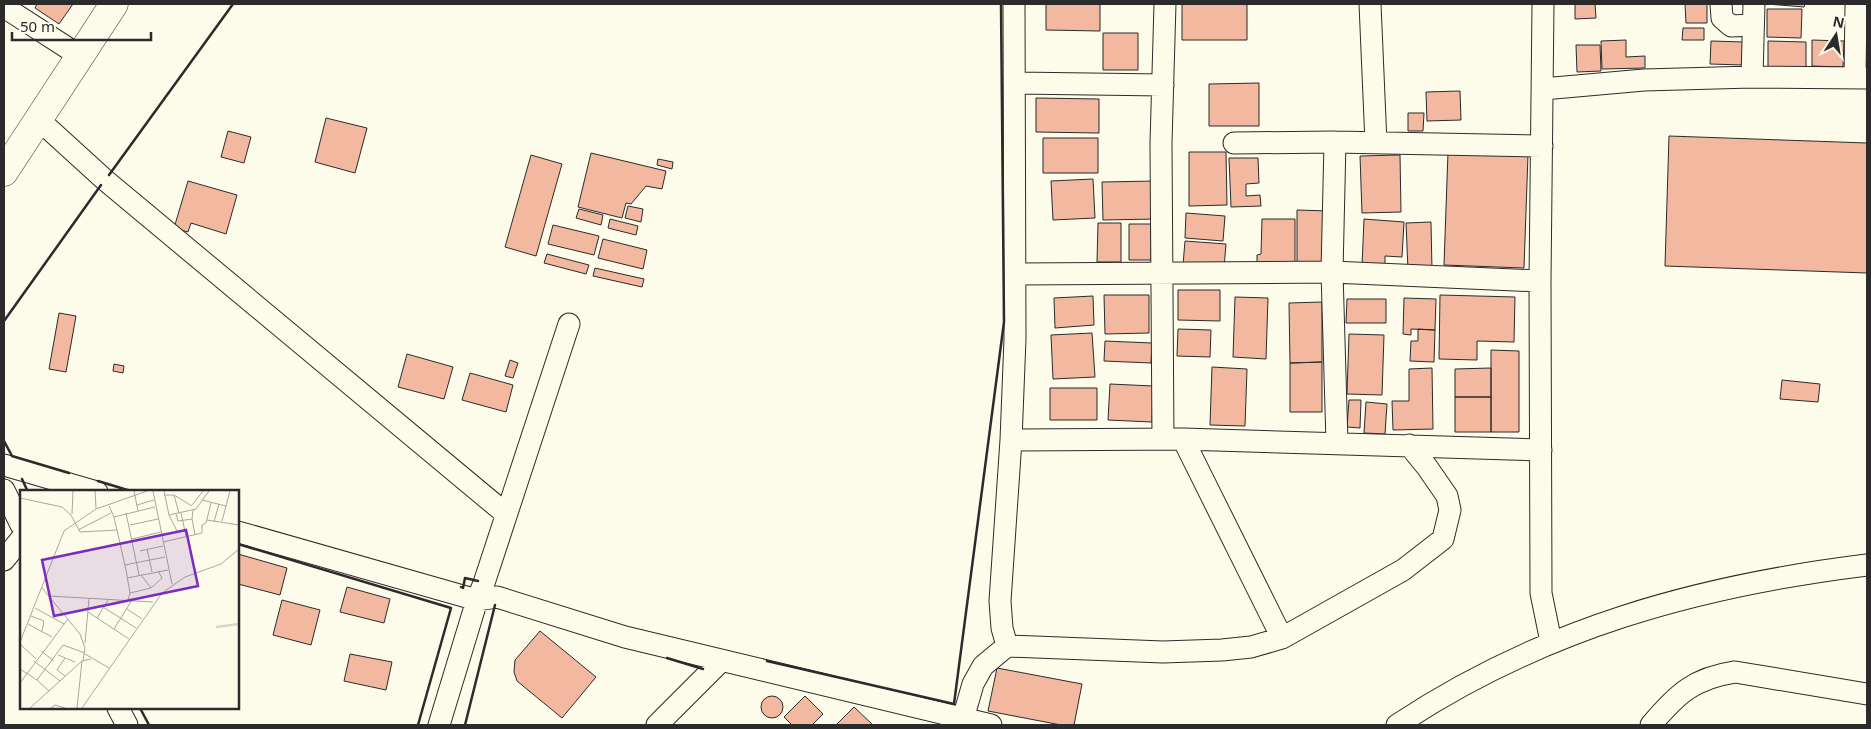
<svg xmlns="http://www.w3.org/2000/svg" width="1871" height="729" viewBox="0 0 1871 729" font-family="'Noto Sans',sans-serif">
<style>
.building{fill:#f2b8a0;stroke:#2b2b2b}
.lines{fill:none;stroke-linecap:round;stroke-linejoin:round}
.minor-casing{stroke:#2b2b2b;stroke-width:23}
.highway-casing{stroke:#2b2b2b;stroke-width:29}
.minor{stroke:#fdfbea;stroke-width:21}
.highway{stroke:#fdfbea;stroke-width:28}
.wall{stroke:#2b2b2b;stroke-width:2.5}
.inset-river{fill:none;stroke:#d8d7c9;stroke-width:2.5}
.inset-road{fill:none;stroke:#a9a89e;stroke-width:1}
.view{fill:#7b2cbf;fill-opacity:0.15;stroke:#7b2cbf;stroke-width:2.5}
.inset-edge{fill:none;stroke:#2b2b2b;stroke-width:2.5}
</style>
<rect width="100%" height="100%" fill="#fdfbea"/>
<!-- building -->
<path class="building" d="M37,4H73L59,24L35,8Z
M1046,4H1100V31L1046,30Z
M1182,4H1247V40H1182Z
M1575,4H1595L1596,18L1575,19Z
M1685,4H1707V23H1686Z
M1767,4H1805L1804,7Z
M1767,9H1802L1801,38L1767,37Z
M1683,28H1704V40H1682Z
M1103,33H1138V70H1103Z
M1626,40V57L1645,56V68L1602,69L1601,41Z
M1812,40L1844,41L1843,67L1812,66Z
M1711,41L1744,42L1743,65L1710,64Z
M1768,41L1806,42V68H1768Z
M1576,45H1600L1601,71L1577,72Z
M1259,83V126H1209V84Z
M1460,91L1461,120L1427,121L1426,92Z
M1036,98L1099,99V133L1036,132Z
M1408,113H1424L1423,131H1408Z
M326,118L367,128L355,173L315,162Z
M228,131L251,137L244,163L221,157Z
M1669,136L1867,143V273L1665,266Z
M1043,138H1098V173H1043Z
M1189,152H1226L1227,205L1189,206Z
M1448,152L1528,155L1524,268L1444,265Z
M591,153L666,171L662,189L646,186L631,204L626,203L622,218L578,207Z
M531,155L562,164L536,256L505,247Z
M1400,155L1401,212L1362,213L1360,156Z
M1229,158H1258L1259,183L1246,184V196L1260,195L1261,206L1231,207Z
M658,159L673,162L672,169L657,165Z
M1093,179L1095,218L1053,220L1051,181Z
M188,181L237,195L226,234L191,223L188,232L174,228Z
M1155,181L1156,219L1103,220L1102,182Z
M628,206L643,209L641,222L625,218Z
M579,209L603,215L601,225L576,218Z
M1297,210L1330,211V265H1297Z
M1186,213L1225,216L1223,241L1185,238Z
M610,219L638,226L636,235L608,228Z
M1262,219H1295V267H1257V255L1261,254Z
M1364,219L1404,222L1402,257L1385,256V267L1362,266Z
M1431,222L1432,270H1408L1406,223Z
M1098,223H1121V262H1097Z
M1129,224H1151V260H1129Z
M553,225L599,236L594,255L548,244Z
M603,239L647,250L643,269L598,258Z
M1185,241L1226,244L1224,268L1183,265Z
M547,254L589,265L586,274L544,263Z
M595,268L644,279L642,287L593,276Z
M1178,290H1220V321L1178,320Z
M1104,295H1149V333L1105,334Z
M1440,295L1515,297L1514,342L1477,341V360L1439,359Z
M1093,296L1094,325L1055,328L1054,298Z
M1235,297L1268,298L1266,359L1233,357Z
M1404,298L1436,299L1435,330L1411,329V335L1403,334Z
M1347,299H1386V323H1346Z
M1322,302V362L1290,363L1289,303Z
M59,313L76,316L66,372L49,369Z
M1178,329L1211,330L1210,357L1177,356Z
M1418,329L1435,330L1434,362L1410,361L1411,341H1418Z
M1092,333L1095,377L1053,379L1051,335Z
M1349,334L1384,335L1382,395L1347,394Z
M1105,341L1152,343L1151,363L1104,361Z
M1491,350L1519,351V432H1491Z
M407,354L453,367L444,399L398,387Z
M510,360L518,363L513,378L505,376Z
M1322,362V412H1290V363Z
M114,364L124,366L123,373L113,371Z
M1212,367L1247,369L1245,426L1210,425Z
M1432,368L1433,429L1393,430L1392,401H1409V369Z
M1491,368V397H1455V369Z
M470,373L513,385L506,412L462,400Z
M1782,380L1820,384L1818,402L1780,399Z
M1110,384L1153,386L1152,422L1108,420Z
M1050,388H1097V420H1050Z
M1455,397H1491V432H1455Z
M1349,400H1361L1360,428L1347,427Z
M1366,402L1387,404L1385,434L1364,433Z
M238,554L287,568L280,595L238,584Z
M347,587L390,599L384,623L340,612Z
M282,600L320,610L311,645L273,635Z
M540,631L596,677L562,718L517,681L514,672L515,660Z
M350,654L392,662L386,690L344,681Z
M997,668L1082,684L1074,725H1061L988,711Z
M805,696L823,714L812,725H792L784,717Z
M761 707a11 11 0 1 1 22 0a11 11 0 1 1-22 0Z
M854,707L873,725H836Z"/>
<g class="lines">
<defs>
<path id="minor" d="M1370,4L1376,143
M1543,4L1540,281L1541,593L1551,642
M1721,4L1722,18L1731,26L1753,25
M4,7L80,56
M1752,77L1754,4
M1855,78L1856,4
M1015,83L1163,85
M1543,89L1644,80L1752,77L1867,78
M38,119L105,180L506,514
M1335,142L1332,272L1337,443
M1234,143L1335,142L1542,146
M1015,274L1332,272L1540,281
M1163,439L1161,143L1165,4
M1183,439L1282,638
M1011,440L1183,439L1541,450
M4,465L97,492
M4,490L21,525
M238,532L477,600L497,597L625,637L991,725
M4,560L21,539
M1007,646L1163,652L1222,650L1251,647L1282,638L1403,570L1443,539L1450,510L1447,496L1427,467L1409,445
M118,708L127,725
M963,719L973,684L983,666L1007,646L1002,628L1000,601L1011,440L1015,339L1014,4
M439,725L477,600L484,583L569,324
M657,725L721,661
M1397,725C1542,629 1696,586 1867,565
M1651,725C1677,694 1694,678 1735,672L1867,694"/>
<path id="highway" d="M4,172L114,4"/>
</defs>
<!-- minor casing -->
<use href="#minor" class="minor-casing"/>
<!-- highway casing -->
<use href="#highway" class="highway-casing"/>
<!-- minor -->
<use href="#minor" class="minor"/>
<!-- highway -->
<use href="#highway" class="highway"/>
<!-- wall -->
<path class="wall" d="M109,175L233,4
M4,321L101,185
M4,441L12,456L69,473
M22,479L28,492
M98,481L134,492
M238,544L451,608L418,725
M461,587L463,588L465,578L478,581
M667,658L703,669
M767,661L954,704L1004,322L1001,4
M140,708L149,725
M465,725L495,605"/>
</g>
<!-- overview -->
<g transform="translate(20 490)">
<rect width="219" height="219" fill="#fdfbea"/>
<path class="inset-river" d="M196,137L219,134"/>
<path class="inset-road" d="M75,1L76,18M114,1L118,21M133,1L152,94M144,1L149,25L158,43M144,5H154L172,16M154,5L159,23M0,8L42,17L51,25L60,42L97,40M182,10L206,16M117,15L134,10M172,15L183,1M89,16L94,27L106,80L110,103L108,110M106,23L119,85M161,23L166,46M52,24L53,1M156,24L158,31L172,29L173,20M149,25L176,19L189,1M94,27L135,17M172,29L175,44M187,30L219,35M202,31L210,1M194,32L199,14M110,35L138,29M58,40L91,23M112,49L141,42M143,52L182,43V35L186,33L191,13M127,59L132,82M120,61L143,56M105,75L145,67M121,85L131,98M107,88L148,80M22,98L60,144L65,158L63,171M110,103L131,98L142,88L138,81M29,106L133,112M83,117L116,138M15,118L44,134M107,119L122,129M68,122L109,149M11,126L24,131L22,141M77,128L88,110M8,134L32,147M94,139L112,110M0,152L44,41L76,19L127,1M65,153L69,109M0,154L16,169M21,161L34,171M65,164L89,178M38,165L55,172M45,168L37,180L45,186M14,171L40,191M0,179L17,190M0,193L48,129M29,201L17,190L43,155L65,163M10,218L62,171L71,169M31,218L35,215L45,218M57,218L62,171M62,218L142,103L165,87L201,74L219,59"/>
<path class="view" d="M166,40L178,96L34,126L22,70Z"/>
<rect width="219" height="219" class="inset-edge"/>
</g>
<!-- border -->
<rect width="1871" height="729" fill="none" stroke="#2b2b2b" stroke-width="10"/>
<!-- north arrow -->
<g transform="translate(1836 35) rotate(12)" stroke="#fdfbea" stroke-width="4" paint-order="stroke">
<path d="M0-4L9 19L0 12L-9 19Z" fill="#2b2b2b"/>
<text y="-8" font-size="14" font-weight="bold" text-anchor="middle" fill="#2b2b2b">N</text>
</g>
<!-- scale -->
<path d="M12 32v8h139v-8" fill="none" stroke="#2b2b2b" stroke-width="2.5"/>
<text x="20" y="32" font-size="15" fill="#2b2b2b" stroke="#fdfbea" stroke-width="4" paint-order="stroke">50 m</text>
</svg>
